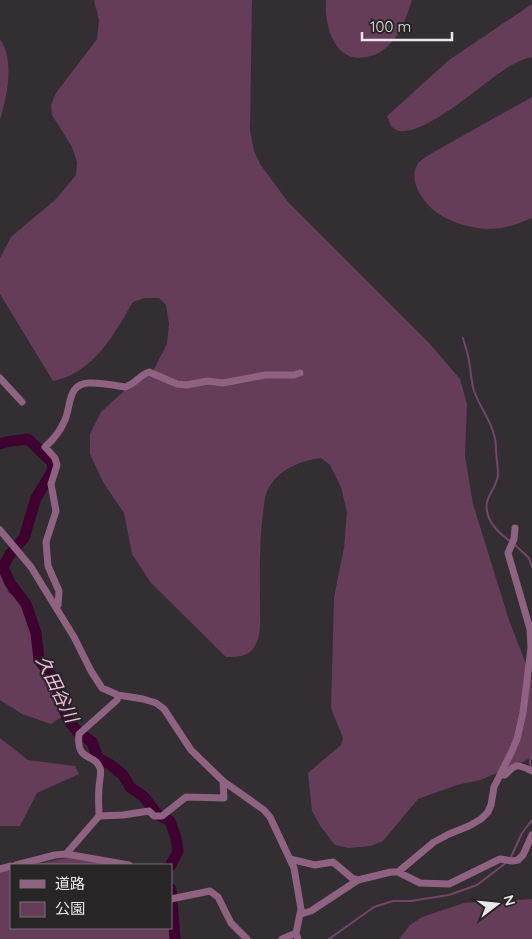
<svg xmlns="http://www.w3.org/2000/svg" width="532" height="939" viewBox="0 0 532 939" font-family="Quicksand,'Noto Sans JP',sans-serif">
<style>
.green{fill:#653d58}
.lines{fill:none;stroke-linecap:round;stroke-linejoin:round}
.stream{stroke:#724668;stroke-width:2}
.river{stroke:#3e0130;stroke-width:11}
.street{stroke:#906281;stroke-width:7}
.labels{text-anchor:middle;stroke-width:4;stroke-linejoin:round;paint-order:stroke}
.water-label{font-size:18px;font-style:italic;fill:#f4bce1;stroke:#282527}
</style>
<rect width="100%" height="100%" fill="#322e31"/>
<!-- green -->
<path class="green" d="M94,0H252L250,131L254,151L260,164L288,202L430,344L460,379L467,404L465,456L473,504L509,620L532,680V757L515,766L480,780L457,785L418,799L383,841L371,846L348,848L335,845L321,827L312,811L308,773L341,745L343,738L331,708L334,597L344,548L347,512L341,487L330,465L321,458C298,461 275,471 266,494C264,499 264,507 263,513C259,544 260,576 260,608C260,621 262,641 251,651C245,657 234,657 226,657L151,583L132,554L124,513L103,482L90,454V434L101,412L125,390L153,371L167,344L169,324L166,305L159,298H145L133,302C117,329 101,360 71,375C66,378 59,379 53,381L0,294V258L11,237L56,199L76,175L77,162L72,147L52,115L51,105L56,93L97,39L99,20Z
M326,0H412C406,18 400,38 383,50C378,54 372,56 366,57C334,64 324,24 326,0Z
M532,4V57C522,59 509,66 501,72C483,83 412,148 392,127C390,124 388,119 387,116L449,60Z
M0,39C15,61 7,96 0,120Z
M532,97V218C511,227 495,232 472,227C461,225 445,219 436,212C423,202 406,179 419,162C422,159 428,156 432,153Z
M0,565L2,566L8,592L24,604L31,623L36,658L58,686L64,715L51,724L22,714L0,700Z
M0,738L28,760L75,766L79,774L37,793L20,826H0Z
M90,857L121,865H31L67,858Z
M11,870V928H171V919L175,939H0V872Z
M532,899V939H399L410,925L422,917L464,903Z"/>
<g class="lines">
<!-- stream -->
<path class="stream" d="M463,338C465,346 468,353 469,361C471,371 471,381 474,391C481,410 496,427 496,448C496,457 498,467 498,475C497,488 484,497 487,511C489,524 500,534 510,541
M514,544L529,558L532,567
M531,769L530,762L532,754
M510,859L522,833L532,820
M329,939L374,907L393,901H411L449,895L477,885L507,862"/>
<!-- river -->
<path class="river" d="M0,444C10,440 18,441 28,439L52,462L53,470L36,498L24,538L10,554L3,567L10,583L26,604L36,633L39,660L54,679L63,708L69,721L78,732L92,742L98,758L111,765L123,775L130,787L143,796L157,814L170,821L176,838L178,851L171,865
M171,889L175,939"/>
<!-- street -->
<path class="street" d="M0,378L22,402
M0,530L31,567L74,637L91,671L102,688L118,695L143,699L156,703L164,709L191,750L223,781L264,810L270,817L294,868L301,909L296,933L298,939
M56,607L58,605L59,591L48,566L46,542L56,511L51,484L57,465L55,458L45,447C53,440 60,431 64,422C72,407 66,383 90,383C101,383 114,385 125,387C135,384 140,375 149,372L177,384L186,385L208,381L223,383L265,375H294L300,373
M501,774L505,775C516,763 517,764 532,771
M99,816L123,815L149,811L154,816H162L186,797L224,798L223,781
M66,854L99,816C99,806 98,797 99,788C99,781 102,774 100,768C94,752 76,763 79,734L117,700L118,695
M290,859L315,865L333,862L352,878L358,880
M16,865L55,855L66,854L129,865
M0,869L11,866
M398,872L434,842L449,834L469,826L481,819L488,812L491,805L494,787L512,751L517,739L523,713L531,648L530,629L508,553L514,539L515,528
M171,899L210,891L218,897L231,923L247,939
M301,914L311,911L358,880L391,872H398L420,883L449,884L500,859L512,861L518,860L523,855L532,835
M282,939L296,933"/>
</g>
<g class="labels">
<!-- water labels -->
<g class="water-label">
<text transform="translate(57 689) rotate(64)" y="6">久田谷川</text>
</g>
</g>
<!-- legend -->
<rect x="10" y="864" width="162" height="65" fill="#282527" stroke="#767375"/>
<rect x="20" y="880" width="25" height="8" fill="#906281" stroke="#767375"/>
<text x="55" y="889" font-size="15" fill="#ebe8ea">道路</text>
<rect x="20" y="902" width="25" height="15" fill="#653d58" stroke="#767375"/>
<text x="55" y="914" font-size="15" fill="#ebe8ea">公園</text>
<!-- north arrow -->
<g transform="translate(497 904) rotate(74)" stroke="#282527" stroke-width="4" paint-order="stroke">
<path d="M0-4L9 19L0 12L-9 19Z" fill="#ebe8ea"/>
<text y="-8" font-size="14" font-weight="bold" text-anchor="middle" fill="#ebe8ea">N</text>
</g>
<!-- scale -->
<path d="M362 32v8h90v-8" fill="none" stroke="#ebe8ea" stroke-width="2.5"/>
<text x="370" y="32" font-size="15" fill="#ebe8ea" stroke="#282527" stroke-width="4" paint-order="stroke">100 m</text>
</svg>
